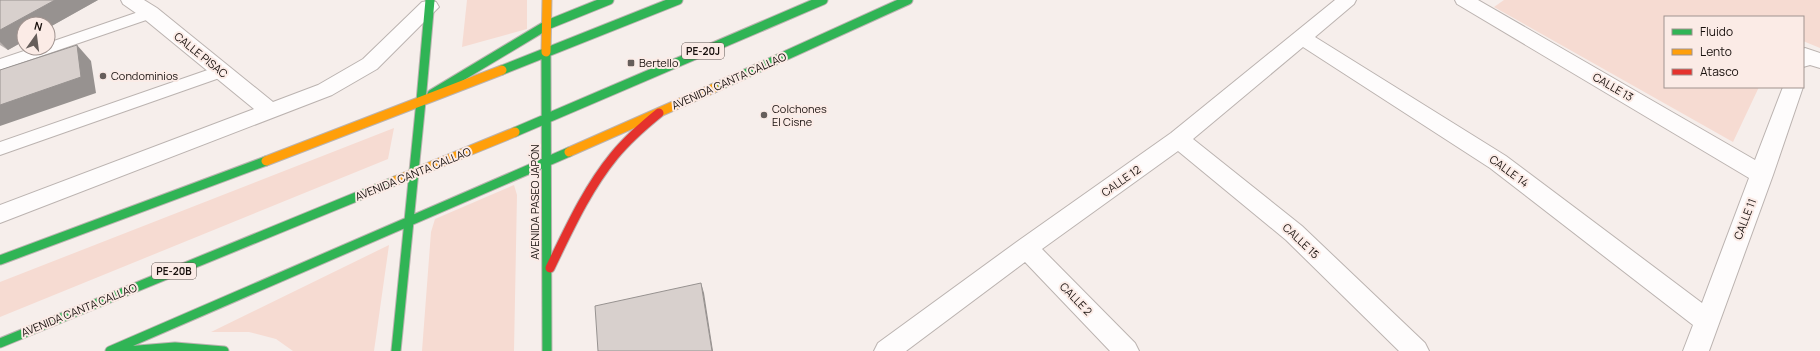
<svg xmlns="http://www.w3.org/2000/svg" width="1820" height="351" viewBox="0 0 1820 351" font-family="Manrope,sans-serif">
<style>
.green{fill:#f6dbd2}
.lines{fill:none;stroke-linecap:round;stroke-linejoin:round}
.lane-casing{stroke:#bbb3b0;stroke-width:2}
.street-casing{stroke:#bbb3b0;stroke-width:2}
.fast-casing{stroke:#bbb3b0;stroke-width:11}
.slow-casing{stroke:#bbb3b0;stroke-width:11}
.jam-casing{stroke:#bbb3b0;stroke-width:11}
.lane{fill:#fefcfc;fill-rule:evenodd}
.street{fill:#fefcfc;fill-rule:evenodd}
.fast{stroke:#30b455;stroke-width:9}
.slow{stroke:#ff9f0a;stroke-width:9}
.jam{stroke:#e5322d;stroke-width:9}
.wall{fill:#bab3b0}
.shaded-wall{fill:#979290}
.building{fill:#d8d0cd;stroke:#979290}
.poi-dot{fill:#665e5b;stroke:#fbebe6;stroke-width:1.5}
.labels{text-anchor:middle;stroke-width:4;stroke-linejoin:round;paint-order:stroke}
.shield{fill:#fbebe6;stroke:#5c524e;stroke-width:1}
.shield-label{font-size:10px;font-weight:bold;fill:#18100d}
.street-label{font-size:11px;fill:#18100d;stroke:#fbebe6}
.poi-label{font-size:11px;fill:#18100d;stroke:#fbebe6;text-anchor:start}
</style>
<rect width="100%" height="100%" fill="#f6eeeb"/>
<!-- green -->
<path class="green" d="M467,0H527V29L462,47Z
M1504,0H1820V48L1803,41V17H1665V87H1759L1733,142L1494,7Z
M394,128L388,159L0,317V282Z
M514,185L517,195L514,351H422L431,232L435,219Z
M389,245L374,351H293L276,339L249,332H211Z"/>
<g class="lines">
<defs>
<path id="lane" d="M150,8L155,9L157,13L155,17L0,70V59L33,48H48V43Z
M222,65L228,67L230,71L228,75L0,155V142Z"/>
<path id="street" d="M121,0H144L157,8L273,102L318,85L363,59L422,2L429,1L436,2L439,7L377,69L332,95L0,223V205L254,109L143,18L123,4Z
M1335,0H1356L1354,4L1315,37L1506,156L1702,303L1749,178L1457,4L1455,0H1478L1755,160L1783,87H1803L1773,175L1709,351H1683L1693,325L1490,168L1303,47L1193,139L1302,226L1425,343L1429,351H1399L1286,240L1178,151L1042,249L1135,343L1139,351H1110L1025,262L906,351H874L878,343L1018,241L1171,133Z
M1805,48L1820,53V68L1810,65L1803,67V49Z"/>
<path id="fast" d="M546,52L547,351
M502,70L678,0
M714,88L908,0
M432,94L547,25L609,0
M421,101L430,0
M515,132L823,0
M0,260L266,161
M0,343L395,181
M110,351L569,152
M126,351L175,347L224,351
M396,351L421,101"/>
<path id="slow" d="M546,52L547,0
M569,152L714,88
M266,161L502,70
M395,181L515,132"/>
<path id="jam" d="M550,268C569,229 587,189 614,156C627,140 643,126 659,113"/>
</defs>
<!-- lane casing -->
<use href="#lane" class="lane-casing"/>
<!-- street casing -->
<use href="#street" class="street-casing"/>
<!-- fast casing -->
<use href="#fast" class="fast-casing"/>
<!-- slow casing -->
<use href="#slow" class="slow-casing"/>
<!-- jam casing -->
<use href="#jam" class="jam-casing"/>
<!-- lane -->
<use href="#lane" class="lane"/>
<!-- street -->
<use href="#street" class="street"/>
<!-- fast -->
<use href="#fast" class="fast"/>
<!-- slow -->
<use href="#slow" class="slow"/>
<!-- jam -->
<use href="#jam" class="jam"/>
</g>
<!-- wall -->
<path class="wall" d="M0,0H98L48,28V24H24V41L8,50L0,45Z"/>
<!-- shaded-wall -->
<path class="shaded-wall" d="M55,0H98L48,28V24H24V41L8,50L0,42V30Z
M77,45L91,61L96,93L0,126V105Z
M701,283L704,293L713,351H712Z"/>
<!-- building -->
<path class="building" d="M0,0H55L0,30Z
M77,45L81,77L0,105V70Z
M701,283L712,351H598L595,306Z"/>
<!-- markers -->
<g class="poi-dot">
<rect x="627" y="59" width="8" height="8" rx="2"/>
<circle cx="103" cy="76" r="4"/>
<circle cx="764" cy="115" r="4"/>
</g>
<g class="labels">
<!-- shield labels -->
<g class="shield">
<rect x="682" y="43" width="42" height="16" rx="3"/>
<rect x="152" y="263" width="44" height="16" rx="3"/>
</g>
<g class="shield-label">
<text x="703" y="55">PE-20J</text>
<text x="174" y="275">PE-20B</text>
</g>
<!-- street labels -->
<g class="street-label">
<text transform="translate(201 55) rotate(39)" y="4">CALLE PISAC</text>
<text transform="translate(729 81) rotate(-24)" y="4">AVENIDA CANTA CALLAO</text>
<text transform="translate(1613 87) rotate(30)" y="4">CALLE 13</text>
<text transform="translate(1509 171) rotate(36)" y="4">CALLE 14</text>
<text transform="translate(413 174) rotate(-22)" y="4">AVENIDA CANTA CALLAO</text>
<text transform="translate(1121 181) rotate(-35)" y="4">CALLE 12</text>
<text transform="translate(535 202) rotate(-90)" y="4">AVENIDA PASEO JAPÓN</text>
<text transform="translate(1745 219) rotate(-69)" y="4">CALLE 11</text>
<text transform="translate(1301 241) rotate(43)" y="4">CALLE 15</text>
<text transform="translate(1076 299) rotate(46)" y="4">CALLE 2</text>
<text transform="translate(79 310) rotate(-22)" y="4">AVENIDA CANTA CALLAO</text>
</g>
<!-- poi labels -->
<g class="poi-label">
<text x="639" y="67">Bertello</text>
<text x="111" y="80">Condominios</text>
<text x="772" y="113">Colchones<tspan x="772" dy="13">El Cisne</tspan></text>
</g>
</g>
<!-- legend -->
<rect x="1664" y="16" width="140" height="72" fill="#fbebe6" stroke="#a0938f"/>
<rect x="1672" y="29" width="20" height="6" fill="#30b455" stroke="#a0938f"/>
<text x="1700" y="36" font-size="12" fill="#18100d">Fluido</text>
<rect x="1672" y="49" width="20" height="6" fill="#ff9f0a" stroke="#a0938f"/>
<text x="1700" y="56" font-size="12" fill="#18100d">Lento</text>
<rect x="1672" y="69" width="20" height="6" fill="#e5322d" stroke="#a0938f"/>
<text x="1700" y="76" font-size="12" fill="#18100d">Atasco</text>
<!-- north arrow -->
<g transform="translate(36 36) rotate(14)"><circle r="19" fill="#fbebe6" stroke="#a0938f"/>
<path d="M0-3L7 15L0 10L-7 15Z" fill="#665e5b"/>
<text y="-6" font-size="11" font-weight="bold" text-anchor="middle" fill="#18100d">N</text>
</g>
</svg>
